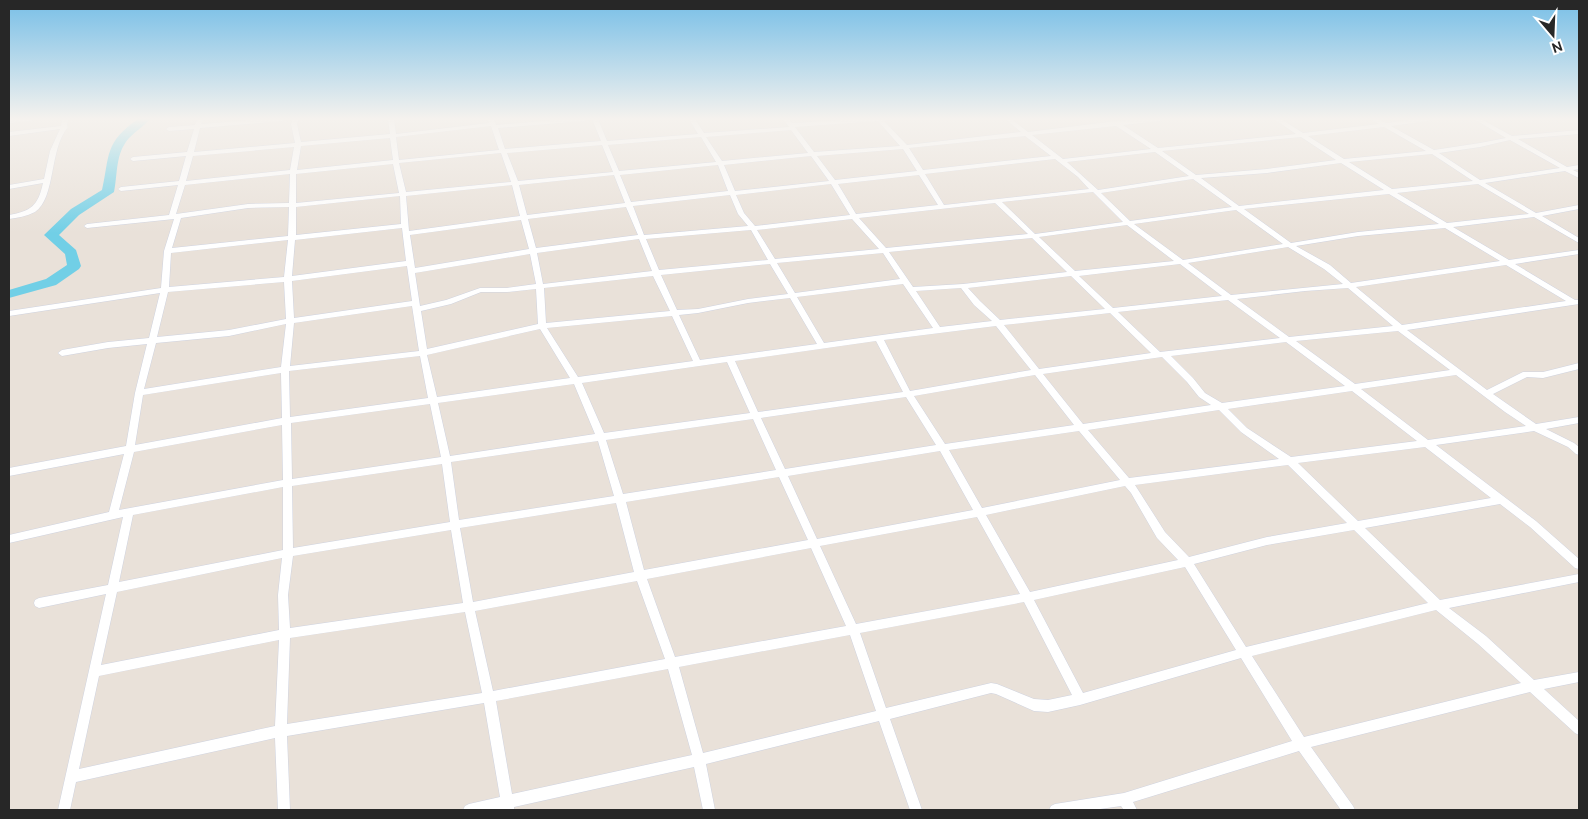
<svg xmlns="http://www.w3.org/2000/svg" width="1588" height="819" viewBox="0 0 1588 819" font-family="Ubuntu,sans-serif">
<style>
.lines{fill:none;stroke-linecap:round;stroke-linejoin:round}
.river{fill:#71cfe6;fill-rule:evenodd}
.minor-casing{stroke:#cfd3e0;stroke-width:1}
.minor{fill:#fff;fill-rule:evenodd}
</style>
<rect width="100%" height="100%" fill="#e9e1d9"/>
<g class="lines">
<!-- river -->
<path class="river" d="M138,119H150C144,126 136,131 129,138C115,154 118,173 114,192L79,215L59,235L76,250L81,266L79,269L56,285L9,298V290L46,279L67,265L65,254L44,235L71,209L102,190C110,155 104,143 138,119Z"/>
<defs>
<path id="minor" d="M9,119H34L31,121L9,123Z
M62,119H68L67,126L68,127C49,149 56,198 35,212C27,216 17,218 9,219V215C31,211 38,206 43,183L9,189V185L44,179L50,151L60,129L9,136V132L61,126Z
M197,119H203L201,124L265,119H285L282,121L200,128L194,152L295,143L291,124L293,119H299L297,124L301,142L390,134L388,119H394L396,134L489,123L488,119H494L496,125L567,119H587L584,121L498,128L505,149L601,141L592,119H598L607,141L698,134L689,119H695L704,133L789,127L783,119H789L792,123L863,119H891L890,120L884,121L907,145L1021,132L1005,119H1011L1028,132L1116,121L1163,119L1160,121L1123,125L1158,148L1296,134L1274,119H1281L1303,133L1379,124L1371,119H1378L1386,123L1417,119H1431L1428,121L1391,126L1434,150L1480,143L1506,138L1474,119H1481L1512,136L1579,130V134L1518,139L1567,167L1579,165V169L1573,170L1579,173V178L1565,171L1485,183L1536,213L1579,205V209L1542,216L1579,238V243L1534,217L1453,227L1509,260L1579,250V254L1515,264L1575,300H1579V304L1407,330L1487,390L1523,372H1543L1579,363V369L1543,378L1527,377L1493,394L1536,424L1579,417V423L1546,429L1574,443L1579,447V455L1576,454L1568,447L1534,431L1436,445L1536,521L1579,559V569L1575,568L1530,527L1500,504L1365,528L1440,600L1579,574V582L1449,608L1486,636L1534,680L1579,672V682L1544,689L1579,721V735L1575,733L1530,692L1311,747L1353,806L1355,810H1341L1299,751L1133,802L1137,810H1124L1121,806L1093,810H1049L1051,806L1055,804L1124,793L1292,741L1241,658L1080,705L1048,712L1034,711L996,694L991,693L890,719L922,810H910L879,721L706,764L715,810H703L694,767L514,807V810H463L465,806L469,804L500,797L484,703L287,736L290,810H278L275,738L76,782L70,810H58L106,594L39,608L35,606L34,603L35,600L39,598L108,585L123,517L9,543V535L109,512L124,454L9,476V468L126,446L135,393L147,344L108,348L62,356L58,353L62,350L108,342L149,338L160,293L9,316V311L161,288L164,251L174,219L87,228L84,226L87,224L169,215L178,185L121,191L118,189L121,187L179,181L186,156L133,161L130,159L133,157L187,152L194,129L169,131L166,129L169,127L195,125ZM878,121L900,146L814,152L795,127ZM491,126L499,150L399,160L396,137ZM1116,126L1151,149L1063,159L1032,135ZM1384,127L1426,151L1344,159L1308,136ZM791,130L808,153L722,161L706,137ZM1025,136L1051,156L923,170L909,148ZM701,137L716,162L619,171L608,145ZM1301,137L1336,160L1267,169L1196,175L1162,151ZM390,138L393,160L297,170L301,146ZM1510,140L1560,168L1480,180L1439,153L1480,147ZM602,145L613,172L518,181L507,153ZM294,147L290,170L186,181L193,156ZM903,149L917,171L835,180L817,156ZM1155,152L1189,176L1098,190L1067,162ZM501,153L511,182L406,192L399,163ZM1432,154L1473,181L1392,189L1349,162ZM811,156L829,181L735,191L724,165ZM1055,159L1078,177L1089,189L944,205L925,174ZM1341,163L1384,190L1239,206L1201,178L1267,173ZM393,164L399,193L296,203V174ZM718,165L728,191L631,202L620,175ZM290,174L289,203L248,204L176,214L185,185ZM614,175L625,203L527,215L519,185ZM919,175L938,205L856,214L838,184ZM1193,179L1232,207L1130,221L1101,193ZM831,184L850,215L755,226L744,213L736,195ZM1478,184L1529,214L1447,223L1397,193ZM512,185L520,216L409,231L406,196ZM1093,192L1123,222L1035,234L1002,202ZM1389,194L1439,224L1358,232L1291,243L1244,209ZM730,195L738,214L748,226L644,235L633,206ZM400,196L401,224L296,235V207ZM995,203L1028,234L886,248L859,218ZM289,207L288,236L172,248L181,218L248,208ZM626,207L638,235L536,248L528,219ZM1236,210L1283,244L1183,260L1134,224ZM852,219L879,249L775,259L757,230ZM521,220L529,249L415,268L410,235ZM1127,225L1174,261L1075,271L1039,237ZM402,228L406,261L292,276L295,240ZM1445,228L1500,261L1351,283L1330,265L1296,246L1358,236ZM751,230L768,260L659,270L646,239ZM1032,238L1067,272L963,284L913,287L889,252ZM639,239L652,271L543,284L537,253ZM288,240L284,277L169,287L171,253ZM1288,247L1324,269L1343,284L1231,295L1188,263ZM883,253L900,279L795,293L777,263ZM530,254L536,284L507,288H480L446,300L420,306L415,273ZM770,264L788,294L748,299L698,309L677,310L661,275ZM1180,264L1222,296L1113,308L1079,276ZM1506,265L1566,301L1402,325L1356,287ZM407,266L412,301L294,318L292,281ZM653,276L670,311L546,323L544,288ZM1071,276L1105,309L1000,320L980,301L968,288ZM284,282L286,319L229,330L157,337L168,292ZM903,284L933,328L824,343L797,297ZM961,288L974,305L992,321L940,327L916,291ZM1348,288L1393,326L1289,337L1237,299L1305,291ZM536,289L538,324L427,349L421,311L451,304L481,292H507ZM790,298L817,344L700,360L679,315L698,313L748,303ZM1228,300L1280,338L1160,352L1118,312ZM412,306L419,351L290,366L294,323ZM1110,313L1151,353L1039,369L1004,325ZM672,316L693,361L578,377L547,328ZM286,324L281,367L144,389L156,343L229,336ZM996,326L1031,370L910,391L884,340ZM540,329L570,378L437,397L427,355ZM1398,331L1450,370L1355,384L1296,341ZM876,341L903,392L758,412L735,361ZM1286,342L1345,386L1222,403L1205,393L1193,378L1171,356ZM420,356L428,398L290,417L289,371ZM1162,357L1187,382L1199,397L1211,405L1083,424L1043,374ZM727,362L750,413L604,433L582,383ZM281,373L282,418L135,445L143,395ZM1035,375L1074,425L945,444L914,396ZM1456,375L1505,412L1526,426L1428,440L1361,389ZM574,384L595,434L450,456L438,403ZM1352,391L1417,441L1291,457L1247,428L1228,409ZM906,397L936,445L785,469L761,418ZM430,404L441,457L292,479L291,423ZM1219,410L1241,432L1279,459L1129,478L1088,430ZM753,419L776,470L623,494L606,440ZM282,425L283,480L119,510L134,452ZM1079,431L1120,480L982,508L949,450ZM598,441L614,496L459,520L451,462ZM1425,447L1491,498L1358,521L1298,463ZM940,451L973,510L817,539L788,476ZM442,464L450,522L293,548L292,486ZM1288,465L1347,523L1267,537L1189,557L1165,532L1135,485ZM779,477L808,540L644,570L626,502ZM1125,486L1131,493L1157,538L1178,560L1030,592L986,515ZM283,487V550L119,582L133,515ZM616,503L634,572L473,602L460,528ZM977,517L1020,594L856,624L820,546ZM451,530L463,603L290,628L288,595L293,556ZM1354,530L1428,603L1246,647L1194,564L1267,545ZM811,548L846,626L675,657L647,579ZM282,558L278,595L279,630L101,665L117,592ZM1185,567L1236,650L1083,693L1034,600ZM637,581L665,659L493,691L475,611ZM1024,602L1072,695L1048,700L1034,699L997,684L991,683L886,708L860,633ZM1436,610L1478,644L1521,683L1304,737L1252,656ZM465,612L482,693L287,724L290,638ZM850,635L876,711L703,753L679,667ZM279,640L275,726L79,769L99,676ZM668,669L692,755L512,794L496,701Z"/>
</defs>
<!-- minor casing -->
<use href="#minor" class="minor-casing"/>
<!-- minor -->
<use href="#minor" class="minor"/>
</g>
<!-- sky -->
<linearGradient id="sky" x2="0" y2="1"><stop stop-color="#78bfe7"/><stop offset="0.51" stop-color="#f5f2ee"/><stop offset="1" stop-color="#f5f2ee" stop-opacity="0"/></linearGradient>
<rect width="1588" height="233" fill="url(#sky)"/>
<!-- border -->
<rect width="1588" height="819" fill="none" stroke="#272727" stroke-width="20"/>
<!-- north arrow -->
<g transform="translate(1553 35) rotate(161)" stroke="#ffffff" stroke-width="4" paint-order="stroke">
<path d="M0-4L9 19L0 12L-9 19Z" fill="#272727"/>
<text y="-8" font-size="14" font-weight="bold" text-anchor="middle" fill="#272727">N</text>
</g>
</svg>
